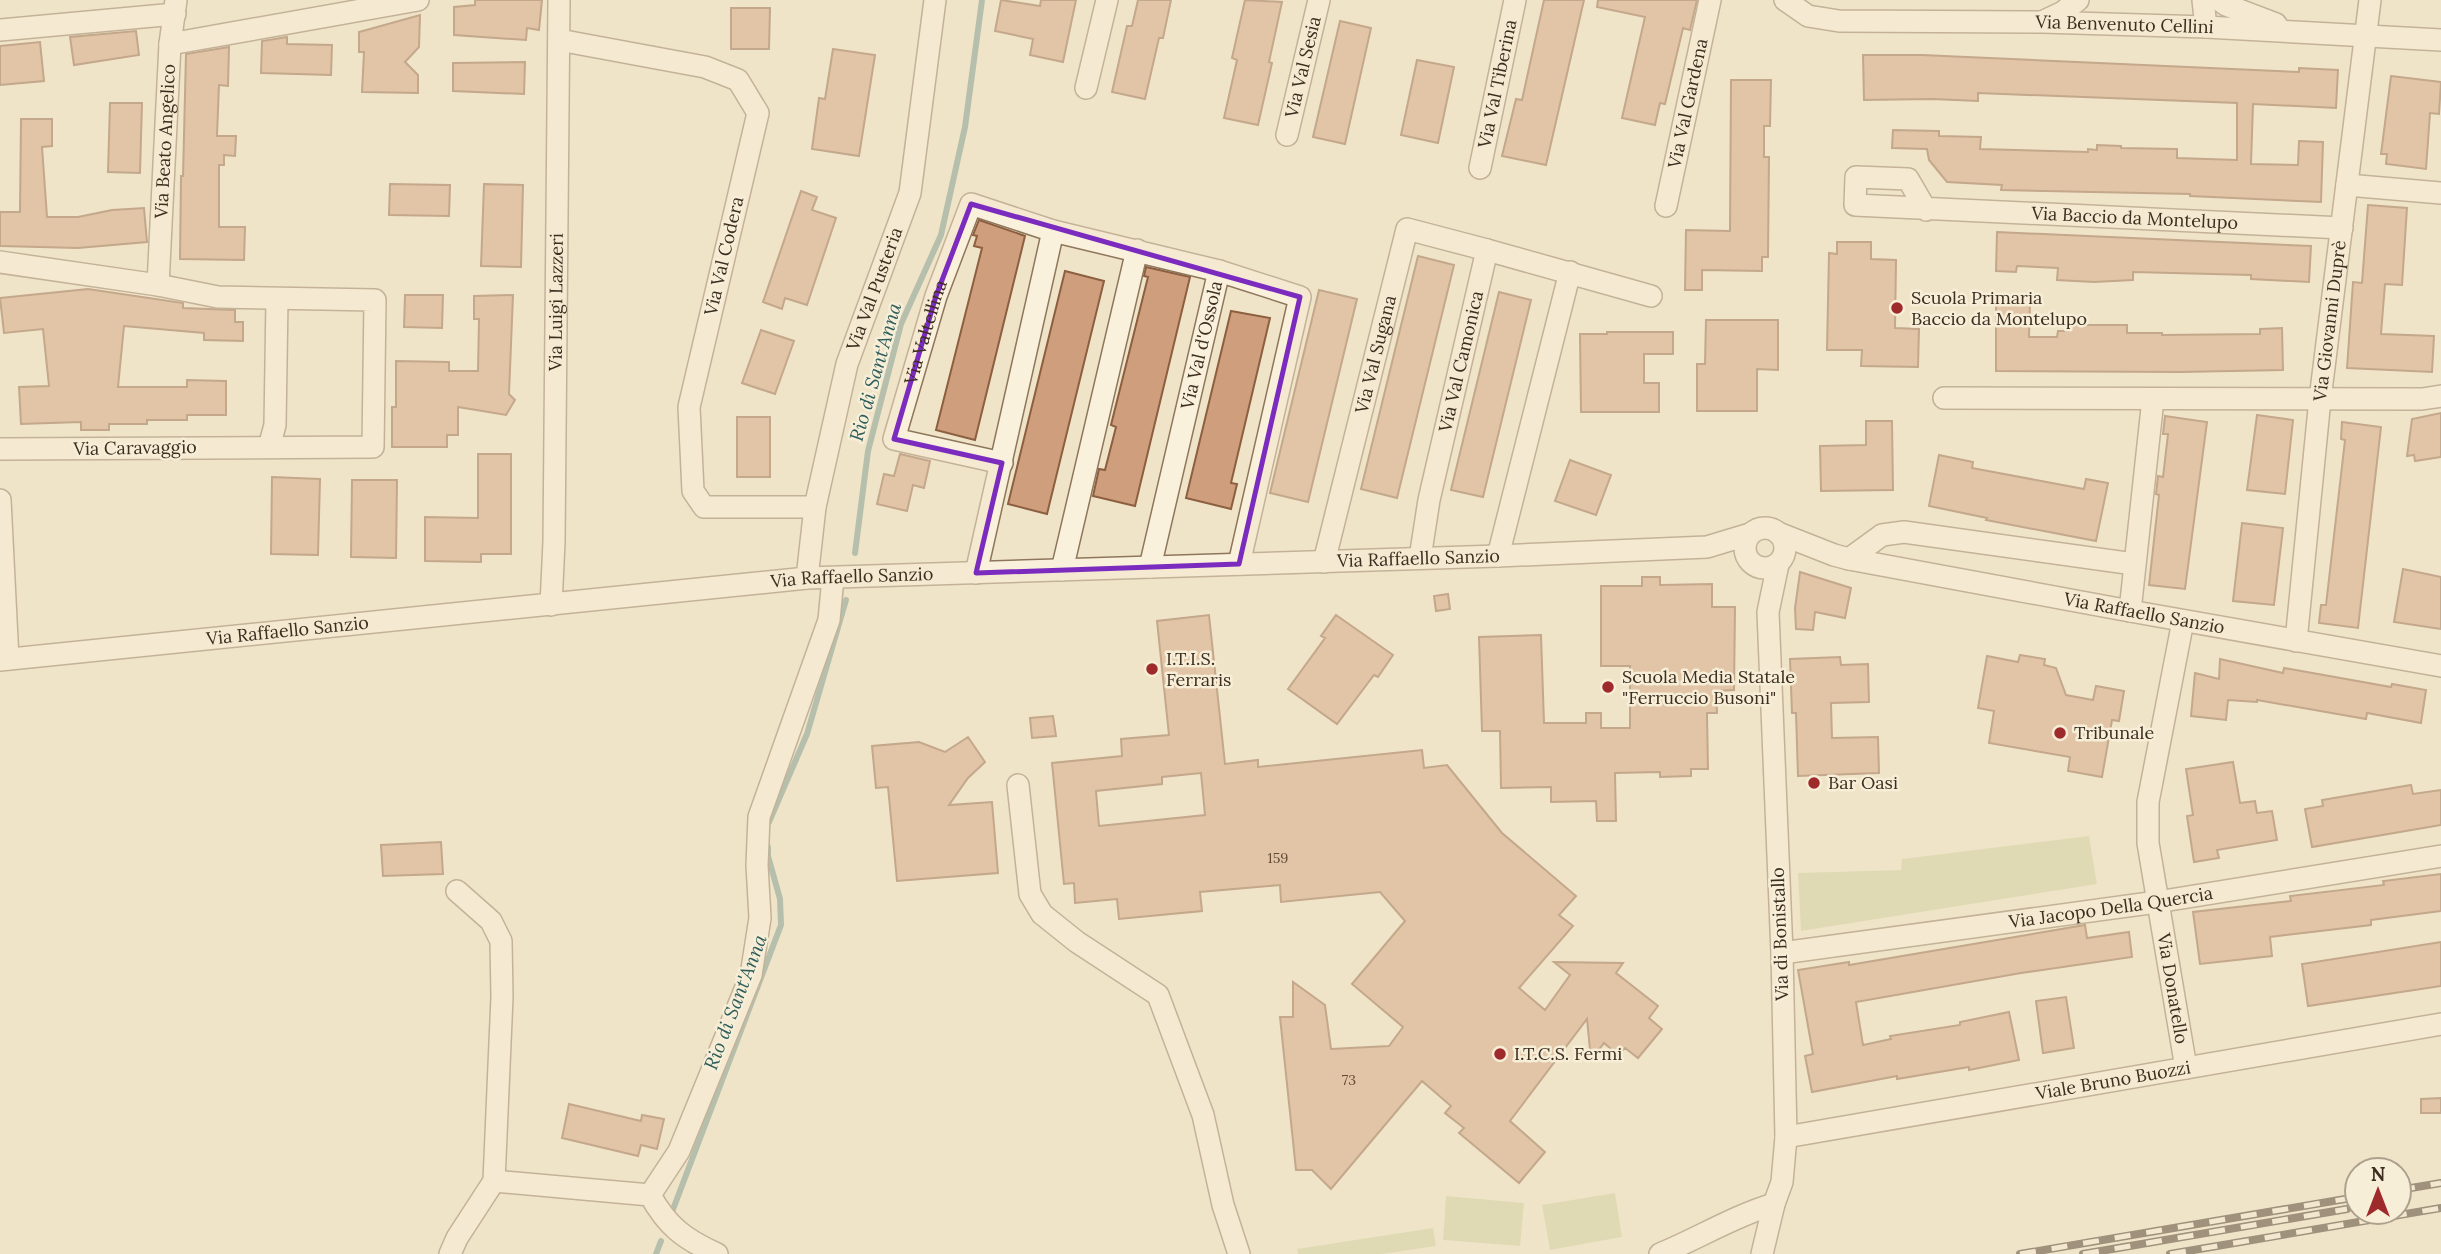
<svg xmlns="http://www.w3.org/2000/svg" width="2441" height="1254" viewBox="0 0 2441 1254" font-family="Lora,serif">
<style>
.green{fill:#c9cf9b}
.lines{fill:none;stroke-linecap:round;stroke-linejoin:round}
.stream{stroke:#6f938a;stroke-width:6}
.building{fill:#cf9f7d;stroke:#8d5f41;stroke-width:2;fill-rule:evenodd}
.minor-casing{stroke:#8d765c;stroke-width:24}
.minor{stroke:#faf1dc;stroke-width:21}
.rail-casing{stroke:#3d2e20;stroke-width:8}
.rail{stroke:#f7eed8;stroke-width:5;stroke-dasharray:16;stroke-linecap:butt}
.marked{fill:none;stroke:#7b2cbf;stroke-width:5;stroke-linejoin:round}
.poi-dot{fill:#9e2a2b;stroke:#f7eed8;stroke-width:2.5}
.labels{text-anchor:middle;stroke-width:5;stroke-linejoin:round;paint-order:stroke}
.number-label{font-size:14px;fill:#624a37}
.street-label{font-size:18px;fill:#3d2e20;stroke:#f7eed8}
.poi-label{font-size:18px;fill:#3d2e20;stroke:#f7eed8;text-anchor:start}
.water-label{font-size:19px;font-style:italic;fill:#2f5d5a;stroke:#f7eed8}
</style>
<rect width="100%" height="100%" fill="#f0e4c8"/>
<!-- green -->
<path class="green" d="M2089,836L2097,884L1801,931L1798,873L1901,870L1902,859Z
M1615,1193L1622,1237L1550,1250L1542,1205Z
M1446,1196L1524,1203L1520,1246L1443,1240Z
M1433,1228L1436,1246L1382,1254H1298L1297,1249Z"/>
<g class="lines">
<!-- stream -->
<path class="stream" d="M855,553L868,451L901,324L941,235L965,127L982,0
M769,822L807,734L846,600
M672,1212L781,925L780,899L768,856V847
M656,1254L661,1241"/>
</g>
<!-- building -->
<path class="building" d="M475,0H542L539,30L527,28L526,40L454,35V7L475,5Z
M1001,0L1040,6L1041,0H1076L1063,62L1030,55L1033,39L995,31Z
M1138,0H1171L1163,38H1159L1145,99L1112,92L1127,26H1132Z
M1245,0L1282,2L1269,62L1272,63L1258,125L1224,118L1237,60L1232,58Z
M1544,0H1584L1546,165L1502,156L1516,99L1522,100Z
M1598,0H1697L1690,30L1683,28L1665,104L1660,103L1655,125L1622,118L1645,17L1597,7Z
M731,8H770L769,49H731Z
M420,15L419,47L405,62L418,75V93L362,92L364,52H359V32Z
M1340,21L1371,28L1345,144L1313,137Z
M136,31L139,55L74,65L70,37Z
M287,37V44L332,45L331,75L261,73L262,41Z
M40,42L44,81L0,85V46Z
M229,47L228,86L219,85L217,136H236L235,156L224,155V165H219V227H245L244,260L180,259L181,176H183L186,54Z
M833,49L875,55L859,156L812,149L819,98L825,99Z
M1863,55H1922L2299,72V68L2338,70L2336,108L2253,104L2251,164L2298,165L2299,141L2323,142L2321,202L2190,196V194L2001,190L2002,185L1947,182L1929,160L1927,149L1892,148L1893,130L1939,131V136L1981,137L1980,149L2088,152V149L2097,150V145L2121,146V148L2177,149V158L2237,160V103L1978,93V101L1932,99L1864,100Z
M1417,60L1454,67L1438,143L1401,135Z
M525,62L524,94L453,91V63Z
M2391,76L2441,82L2439,114L2430,113L2426,169L2386,164L2387,154H2381Z
M1731,80H1771L1770,126H1764V157H1769L1768,257H1762V271L1702,270V290H1685L1686,230L1730,231Z
M110,103H142L140,173L108,172Z
M21,119H52V146L42,147L47,217H78L112,210L144,208L147,242L78,248L0,246V212H20Z
M390,184L450,185L449,216L389,215Z
M484,184L523,185L521,267L481,266Z
M801,191L817,197L812,210L836,218L807,305L785,298L782,309L763,302Z
M2368,205L2407,208L2402,285L2385,284L2381,334L2434,336L2432,372L2347,368L2353,282L2362,283Z
M979,220L1025,236L975,440L936,430L982,248L974,246L977,236L973,235Z
M1997,232L2311,246L2309,282L2251,279V275L2133,272V280L2094,282L2057,280L2058,268L2017,266L2016,272L1996,271Z
M1837,242H1871V259L1896,260L1895,328L1919,329L1918,367L1861,366L1862,350H1827L1829,253L1837,254Z
M1418,256L1454,265L1397,498L1361,489Z
M1146,267L1190,277L1135,506L1093,496L1099,469L1105,470L1116,427L1111,425L1148,277L1144,276Z
M1065,271L1104,281L1047,514L1008,504Z
M88,289L183,303V308L235,310V322H243V341L204,340V333L124,326L118,387H187V380L226,381V415H187V420H147V424H109V430H81V422L21,424L19,387L49,386L43,329L4,333L0,298Z
M1319,290L1357,299L1308,502L1270,493Z
M1499,292L1531,300L1483,497L1451,490Z
M405,295H443L442,328L404,327Z
M513,295L509,394L515,400L506,415L458,407V435H447V447H392V407H396V361L449,362V371H478L479,319H474V296Z
M1996,303H2030L2029,337H2057L2058,331H2069V325H2127V333H2162V335L2260,334V329L2282,328L2283,370L2180,372L1996,371Z
M1231,311L1270,318L1231,483L1237,484L1231,509L1186,498Z
M1706,320H1778V370L1757,369V411H1697V364H1705Z
M761,330L794,341L775,394L742,383Z
M1607,332H1673V354H1644V383H1659V412H1581L1580,334H1607Z
M2441,413V457L2415,461L2414,455L2407,456L2412,419Z
M2257,415L2293,420L2285,494L2247,490Z
M2165,416L2207,422L2185,589L2149,585L2159,495L2156,494L2158,476L2163,477L2168,434H2163Z
M737,417H770V477H737Z
M1866,421H1892L1893,490L1821,491L1820,446L1866,445Z
M2342,422L2381,427L2358,628L2319,623L2321,605H2326L2345,440L2341,439Z
M478,454H511V554H481V562L425,561V517L478,518Z
M900,454L930,461L924,488L913,485L907,511L877,504L884,474L894,476Z
M1939,455L1973,462L1972,468L2084,489L2086,479L2108,483L2096,541L1986,520L1987,518L1929,506Z
M1570,460L1611,475L1596,515L1555,501Z
M272,477L320,479L318,555L271,554Z
M352,480H397L396,558L351,557Z
M2242,523L2283,528L2274,605L2233,601Z
M2403,569L2441,577V629L2394,622Z
M1800,572L1851,588L1845,618L1815,612L1813,630L1796,629L1795,608Z
M1642,577H1660V585L1712,584V607H1735L1734,690L1716,691L1717,713H1707L1708,769H1691V776L1660,777V772L1615,773L1616,821H1597L1596,801L1551,802V787L1501,788L1500,731H1482L1479,637L1541,635L1544,723H1586V713H1601V728H1630V666H1601V586H1642Z
M1448,594L1450,609L1436,611L1434,596Z
M1209,615L1225,764L1258,760V767L1422,750L1424,768L1447,765L1502,833L1576,896L1559,915L1573,926L1519,988L1545,1010L1570,975L1554,962L1623,963L1616,973L1658,1006L1649,1018L1662,1029L1638,1058L1625,1048L1618,1055L1604,1043L1591,1060L1587,1019L1510,1121L1545,1152L1519,1183L1459,1133L1464,1128L1445,1113L1451,1106L1422,1081L1331,1189L1312,1170H1296L1280,1017H1293V982L1325,1005L1331,1049L1389,1046L1403,1027L1352,984L1405,921L1380,892L1281,902L1280,885L1200,892L1202,911L1119,919L1117,899L1075,903L1074,883L1064,884L1052,763L1122,756L1121,739L1169,735L1157,621ZM1201,773L1205,815L1099,826L1096,791L1162,784V777Z
M1336,615L1393,655L1378,677L1374,675L1337,724L1288,689L1325,638L1321,636Z
M2020,655L2045,659L2044,665L2056,668L2066,695L2093,700L2096,686L2124,691L2119,721L2112,720L2102,777L2068,771L2070,757L1989,743L1994,711L1978,708L1987,656L2018,662Z
M1840,657L1841,665L1868,664L1869,702L1831,703L1832,738L1878,737L1879,773L1798,776L1796,713H1792L1790,659Z
M2220,659L2283,673L2284,668L2391,687L2392,684L2426,690L2421,723L2367,713L2366,719L2257,700V702L2228,700L2226,720L2191,716L2195,673L2219,679Z
M1053,716L1056,736L1032,738L1030,718Z
M968,737L985,762L968,778L949,805L992,802L998,873L897,881L888,787L876,788L872,746L919,742L945,752Z
M2233,762L2240,803L2255,801L2257,813L2272,811L2277,840L2217,850L2219,858L2194,862L2187,816L2193,815L2186,769Z
M2411,785L2413,794L2441,790V825L2312,847L2305,809L2323,806L2322,800Z
M441,842L443,874L383,876L381,845Z
M2441,874V911L2371,920V925L2270,937L2272,956L2200,964L2193,912L2291,901L2290,896L2384,885L2383,881Z
M2085,925L2087,938L2129,932L2132,957L2021,973L1856,1002L1863,1045L1891,1039L1890,1036L1960,1025V1022L2009,1012L2019,1060L1969,1070V1067L1897,1079V1076L1812,1092L1805,1056L1813,1054L1798,970L1849,962V965Z
M2441,942V986L2308,1006L2302,964Z
M2066,997L2074,1048L2043,1053L2036,1001Z
M2441,1098V1113H2421V1099Z
M569,1104L641,1121L642,1115L664,1119L657,1149L641,1145L638,1156L562,1138Z"/>
<g class="lines">
<defs>
<g id="minor">
<path id="s1" d="M1785,0L1808,16L1839,21L2042,22L2206,27L2441,40"/>
<path d="M2203,0L2206,27"/>
<path d="M2219,0L2226,5L2276,24"/>
<path d="M2044,21L2063,12L2078,0"/>
<path d="M0,30L175,14"/>
<path d="M559,40L705,67L738,80L758,113L689,407L693,491L704,507H815"/>
<path d="M170,44L418,0"/>
<path d="M1086,88L1107,0"/>
<path id="s2" d="M1287,135L1319,0"/>
<path id="s3" d="M1480,168L1515,0"/>
<path d="M2347,185L2441,193"/>
<path id="s4" d="M1666,206L1710,0"/>
<path id="s5" d="M1926,210L1908,179L1856,177L1855,205L2342,228"/>
<path d="M0,262L158,285L218,297L375,300L373,447L0,449"/>
<path id="s6" d="M158,285L170,44L176,0"/>
<path d="M1944,398L2422,399L2441,396"/>
<path d="M269,447L275,425L277,300"/>
<path id="s7" d="M1002,463L894,439L936,296L971,204L1053,231L1219,271"/>
<path d="M0,500L8,659"/>
<circle cx="1765" cy="548" r="20"/>
<path id="s8" d="M1778,533L1834,555L1849,559L2130,611L2441,666"/>
<path d="M1498,556L1570,272"/>
<path id="s9" d="M1420,558L1429,500L1487,250L1651,296"/>
<path d="M1849,559L1882,535L1904,532L2134,564"/>
<path id="s10" d="M1324,562L1407,229L1487,250"/>
<path id="s11" d="M1150,567L1219,271L1300,297L1239,564"/>
<path d="M1062,570L1137,250"/>
<path d="M976,573L1053,231"/>
<path id="s12" d="M807,578L815,507L847,364L910,193L935,0"/>
<path id="s13" d="M551,605L554,542L559,0"/>
<path d="M2130,611L2153,399"/>
<path id="s14" d="M2183,621L2148,802V843L2186,1068"/>
<path id="s15" d="M2296,641L2320,399L2370,0"/>
<path id="s16" d="M0,660L807,578L1498,556L1707,547L1750,534"/>
<path d="M1018,785L1030,894L1042,914L1077,942L1158,995L1203,1115L1223,1205L1239,1254"/>
<path id="s17" d="M1782,953L2157,902L2441,856"/>
<path id="s18" d="M1786,1137L2441,1024"/>
<path d="M494,1181L650,1195C667,1226 684,1239 717,1254"/>
<path d="M650,1195L679,1151L751,975L760,918L757,865L759,817L829,620L833,578"/>
<path d="M450,1254L457,1238L494,1181L502,997L501,941L491,921L457,891"/>
<path d="M1660,1254C1699,1238 1734,1216 1774,1204"/>
<path d="M1762,1254L1774,1204L1782,1182L1786,1137L1782,953L1768,612L1778,564"/>
</g>
</defs>
<!-- minor casing -->
<use href="#minor" class="minor-casing"/>
<!-- minor -->
<use href="#minor" class="minor"/>
<defs>
<path id="rail" d="M2399,1190L2441,1183
M2020,1254L2357,1197
M2083,1254L2347,1209
M2170,1254L2441,1208"/>
</defs>
<!-- rail casing -->
<use href="#rail" class="rail-casing"/>
<!-- rail -->
<use href="#rail" class="rail"/>
</g>
<!-- marked area -->
<path d="M0 0H2441V1254H0ZM971,204L1300,297L1239,564L976,573L1002,463L894,439L936,296Z" fill="#f0e4c8" fill-opacity=".55" fill-rule="evenodd"/>
<path class="marked" d="M971,204L1300,297L1239,564L976,573L1002,463L894,439L936,296Z"/>
<!-- markers -->
<g class="poi-dot">
<circle cx="1897" cy="308" r="7"/>
<circle cx="1152" cy="669" r="7"/>
<circle cx="1608" cy="687" r="7"/>
<circle cx="2060" cy="733" r="7"/>
<circle cx="1814" cy="783" r="7"/>
<circle cx="1500" cy="1054" r="7"/>
</g>
<g class="labels">
<!-- number labels -->
<g class="number-label">
<text x="1278" y="863">159</text>
<text x="1349" y="1085">73</text>
</g>
<!-- street labels -->
<g class="street-label">
<text dy="6" stroke="none"><textPath href="#s1" startOffset="345">Via Benvenuto Cellini</textPath></text>
<text dy="6" stroke="none"><textPath href="#s2" startOffset="70">Via Val Sesia</textPath></text>
<text dy="6" stroke="none"><textPath href="#s3" startOffset="86">Via Val Tiberina</textPath></text>
<text dy="6" stroke="none"><textPath href="#s4" startOffset="105">Via Val Gardena</textPath></text>
<text dy="6" stroke="none"><textPath href="#s6" startOffset="144">Via Beato Angelico</textPath></text>
<text dy="6" stroke="none"><textPath href="#s5" startOffset="396">Via Baccio da Montelupo</textPath></text>
<text transform="translate(724 256) rotate(-77)" y="6">Via Val Codera</text>
<text dy="6" stroke="none"><textPath href="#s12" startOffset="298">Via Val Pusteria</textPath></text>
<text dy="6" stroke="none"><textPath href="#s13" startOffset="303">Via Luigi Lazzeri</textPath></text>
<text dy="6" stroke="none"><textPath href="#s15" startOffset="322">Via Giovanni Duprè</textPath></text>
<text dy="6" stroke="none"><textPath href="#s7" startOffset="222">Via Valtellina</textPath></text>
<text dy="6" stroke="none"><textPath href="#s11" startOffset="228">Via Val d'Ossola</textPath></text>
<text dy="6" stroke="none"><textPath href="#s10" startOffset="214">Via Val Sugana</textPath></text>
<text dy="6" stroke="none"><textPath href="#s9" startOffset="201">Via Val Camonica</textPath></text>
<text transform="translate(135 448) rotate(-1)" y="6">Via Caravaggio</text>
<text dy="6" stroke="none"><textPath href="#s16" startOffset="1423">Via Raffaello Sanzio</textPath></text>
<text dy="6" stroke="none"><textPath href="#s16" startOffset="856">Via Raffaello Sanzio</textPath></text>
<text dy="6" stroke="none"><textPath href="#s8" startOffset="376">Via Raffaello Sanzio</textPath></text>
<text dy="6" stroke="none"><textPath href="#s16" startOffset="289">Via Raffaello Sanzio</textPath></text>
<text dy="6" stroke="none"><textPath href="#s17" startOffset="332">Via Jacopo Della Quercia</textPath></text>
<text transform="translate(1780 934) rotate(-92)" y="6">Via di Bonistallo</text>
<text dy="6" stroke="none"><textPath href="#s14" startOffset="373">Via Donatello</textPath></text>
<text dy="6" stroke="none"><textPath href="#s18" startOffset="332">Viale Bruno Buozzi</textPath></text>
</g>
<!-- poi labels -->
<g class="poi-label">
<text x="1911" y="304">Scuola Primaria<tspan x="1911" dy="21">Baccio da Montelupo</tspan></text>
<text x="1166" y="665">I.T.I.S.<tspan x="1166" dy="21">Ferraris</tspan></text>
<text x="1622" y="683">Scuola Media Statale<tspan x="1622" dy="21">"Ferruccio Busoni"</tspan></text>
<text x="2074" y="739">Tribunale</text>
<text x="1828" y="789">Bar Oasi</text>
<text x="1514" y="1060">I.T.C.S. Fermi</text>
</g>
<!-- water labels -->
<g class="water-label">
<text transform="translate(875 372) rotate(-74)" y="7">Rio di Sant'Anna</text>
<text transform="translate(735 1002) rotate(-69)" y="7">Rio di Sant'Anna</text>
</g>
</g>
<!-- north arrow -->
<g transform="translate(2378 1191)"><circle r="33" fill="#f7eed8" stroke="#ada18e" stroke-width="2"/>
<path d="M0-5L12 26L0 18L-12 26Z" fill="#9e2a2b"/>
<text y="-10" font-size="19" font-weight="bold" text-anchor="middle" fill="#3d2e20">N</text>
</g>
</svg>
